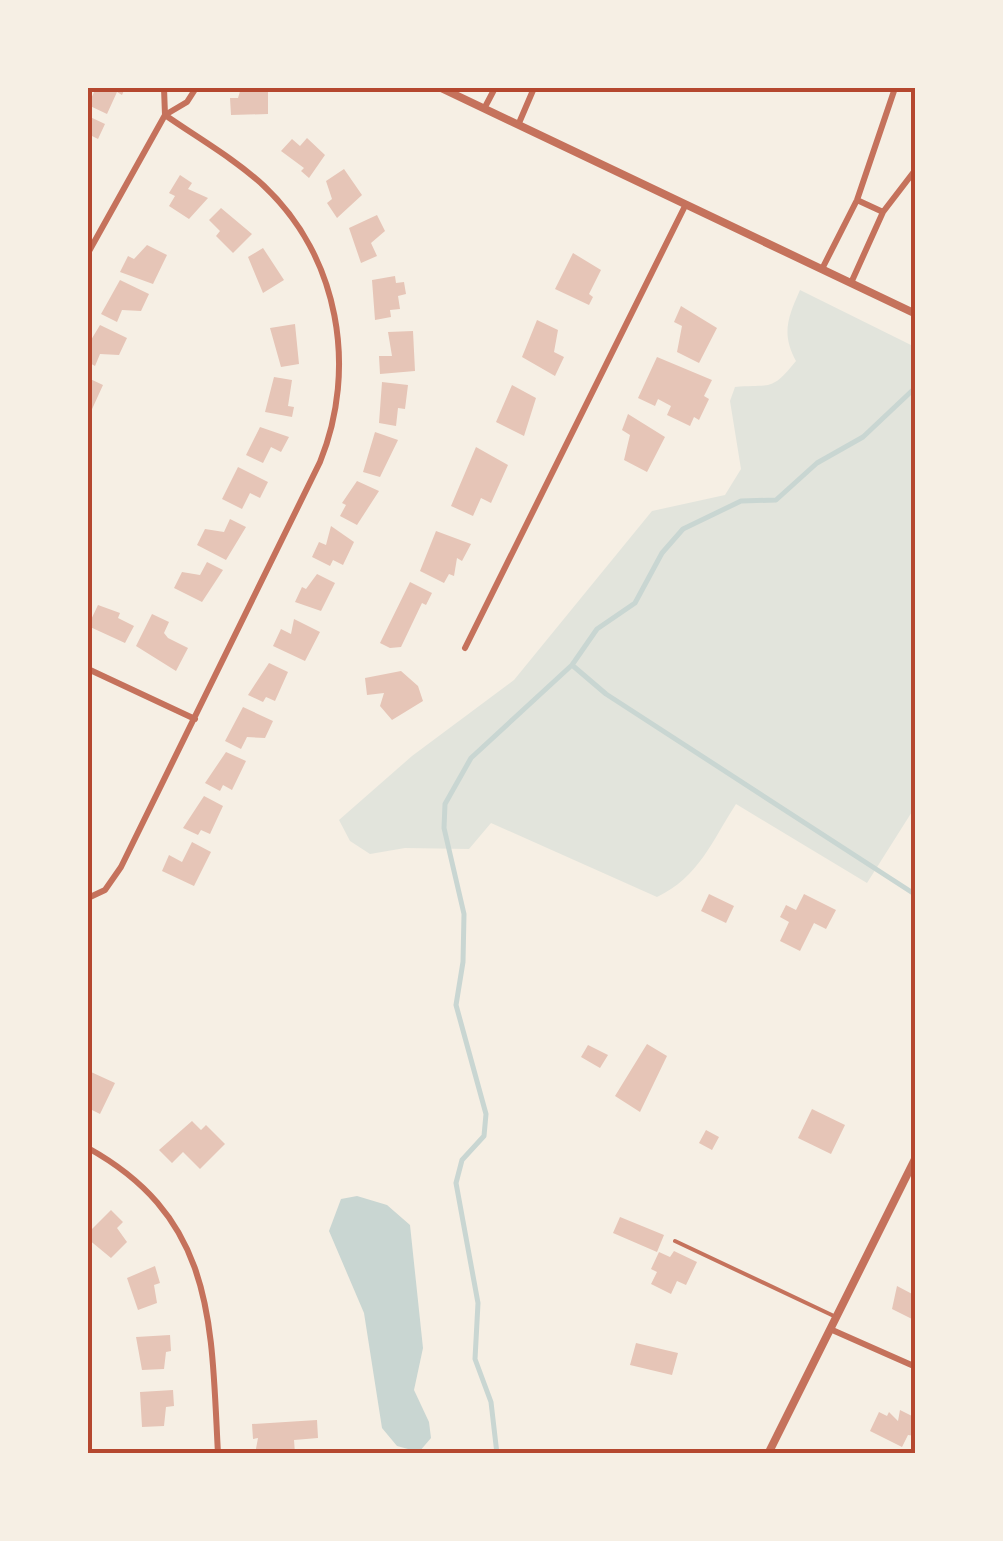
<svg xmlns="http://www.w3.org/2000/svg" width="1003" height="1541" viewBox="0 0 1003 1541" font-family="Mulish,sans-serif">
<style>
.green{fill:#e2e4dc}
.water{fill:#c9d6d2}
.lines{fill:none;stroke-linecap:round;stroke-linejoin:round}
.stream{stroke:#c9d6d2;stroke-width:5}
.building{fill:#e6c5b7}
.service{stroke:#c5725c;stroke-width:4}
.minor{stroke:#c5725c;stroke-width:6}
.tertiary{stroke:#c5725c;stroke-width:8}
.neatline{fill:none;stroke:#b5482f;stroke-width:4}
</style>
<rect width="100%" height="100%" fill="#f6efe4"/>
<!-- green -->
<path class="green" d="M800,290L915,347V807L867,883L736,804C712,841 699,877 657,897L491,823L469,849L405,848L370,854L350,841L339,820L412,756L514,680L652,511L725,495L741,469L730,401L735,387C771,384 771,392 796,361C781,334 788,317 800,290Z"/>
<!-- water -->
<path class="water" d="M357,1196L387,1205L410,1225L423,1348L414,1390L429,1422L431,1438L419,1452L397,1446L382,1428L364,1313L329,1231L341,1199Z"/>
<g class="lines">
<!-- stream -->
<path class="stream" d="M572,665L606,694L916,895
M497,1454L491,1402L475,1359L478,1303L456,1183L462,1160L484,1136L486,1114L456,1005L463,962L464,914L444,828L445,804L471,758L572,665L597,629L635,603L662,553L683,529L741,501L776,500L817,463L863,437L916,387"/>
</g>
<!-- building -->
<path class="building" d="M96,88H125L122,95L117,92L107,114L88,105Z
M241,88H268V114L231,115L230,98H238Z
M88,116L105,124L98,139L88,134Z
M307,138L325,155L309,178L301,171L304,168L281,151L292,139L300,146Z
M344,169L362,195L337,218L327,203L332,199L326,181Z
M180,175L192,183L188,189L208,198L189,219L169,206L175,196L169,193Z
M221,208L252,234L233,253L216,236L220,231L209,220Z
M377,215L385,231L371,243L377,256L361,263L349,228Z
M147,245L167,255L153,284L120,272L128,256L134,259Z
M263,248L284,280L263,293L248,257Z
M573,253L601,270L589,294L593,297L589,305L555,289Z
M395,276L396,283L404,282L406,294L398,296L400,309L390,310L391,317L375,320L372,280Z
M120,280L149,294L141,311L122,310L117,322L101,314Z
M681,306L717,328L699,363L677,352L682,326L674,322Z
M537,320L558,330L554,352L564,357L555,376L522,357Z
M295,324L299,364L281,367L270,328Z
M100,325L127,338L119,355L100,354L95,366L88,362V345Z
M413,331L415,371L380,374L379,356H392L388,332Z
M657,357L712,380L704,396L709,399L699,420L694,417L690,426L667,415L671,406L658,399L655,406L638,398Z
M274,377L292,380L288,406L294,407L292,417L265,412Z
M88,378L103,385L88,418Z
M382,382L408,385L405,409L398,408L396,426L379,423Z
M512,385L536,398L524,436L496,422Z
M628,414L665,437L647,472L624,460L630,435L622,430Z
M260,427L289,437L281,452L271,447L263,463L246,455Z
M375,432L398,440L380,477L363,472Z
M476,447L508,465L491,503L481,498L473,516L451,506Z
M238,467L268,482L260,498L250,493L242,509L222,499Z
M357,481L379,491L357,525L340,516L346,505L342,503Z
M230,519L246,527L226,560L197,545L205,529L224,532Z
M331,526L354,542L343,565L333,560L330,566L312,557L319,542L326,545Z
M436,531L471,544L462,561L457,558L454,576L449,574L444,583L420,571Z
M207,562L223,570L202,602L174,588L182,572L200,575Z
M317,574L335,583L321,611L295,602L302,587L306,589Z
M410,582L432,593L426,605L422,603L401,647L390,648L380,643Z
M98,605L120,613L118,618L134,626L125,643L88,626Z
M152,614L169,622L164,633L168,638L188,648L176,671L136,646Z
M294,619L320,632L305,661L273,646L281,629L291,634Z
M269,663L288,672L275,701L266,697L263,702L248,695Z
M401,671L418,686L423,701L392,720L380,706L384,693L367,695L365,678Z
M243,707L273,721L265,738L247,737L241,749L225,741Z
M226,752L246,761L232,790L223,785L220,791L205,783Z
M204,796L223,806L210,834L201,830L198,835L183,828Z
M192,842L211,852L194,886L162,871L169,855L182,862Z
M709,894L734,906L726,923L701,911Z
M804,894L836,910L826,929L814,923L800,951L780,941L789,922L780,917L786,905L796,910Z
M647,1044L667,1056L640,1112L615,1096Z
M588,1045L608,1055L600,1068L581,1057Z
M91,1072L115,1083L100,1114L88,1108Z
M812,1109L845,1125L831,1154L798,1138Z
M192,1121L201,1130L206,1125L225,1144L200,1169L183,1152L172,1163L159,1150Z
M706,1130L719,1137L712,1150L699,1143Z
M111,1210L123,1222L117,1228L127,1242L111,1258L88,1239V1233Z
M620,1217L664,1235L657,1252L613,1233Z
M674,1251L697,1262L686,1285L677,1281L671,1294L651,1284L657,1272L651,1269L659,1252L670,1257Z
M155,1266L160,1283L154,1285L157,1303L138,1310L127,1278Z
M897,1286L916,1296V1321L892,1309Z
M170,1335L171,1351L166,1352L164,1369L142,1370L136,1337Z
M636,1343L678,1353L672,1375L630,1365Z
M173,1390L174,1406L166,1407L164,1426L142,1427L140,1392Z
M900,1410L916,1418V1436L908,1435L902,1447L870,1431L879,1412L887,1416L889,1412L898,1421Z
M317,1420L318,1438L294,1440L295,1454H255L258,1438L253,1439L252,1424Z"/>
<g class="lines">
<!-- service -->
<path class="service" d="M675,1241L836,1317"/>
<!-- minor -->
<path class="minor" d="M164,88L165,115
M485,107L495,88
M519,123L534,88
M857,200L883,212
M88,253L165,115L187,102L196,88
M822,269L857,200L895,88
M851,283L883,212L916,169
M465,648L685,206
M88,669L195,719
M88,898L105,890L121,867L320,462C358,368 339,257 264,186C235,159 198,138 165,115
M88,1148C216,1219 211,1324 218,1454
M830,1329L916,1367"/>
<!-- tertiary -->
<path class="tertiary" d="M441,88L916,314
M768,1454L916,1157"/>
</g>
<!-- border -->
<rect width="1003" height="1541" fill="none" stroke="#f6efe4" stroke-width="180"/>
<rect x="90" y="90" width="823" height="1361" class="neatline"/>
</svg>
